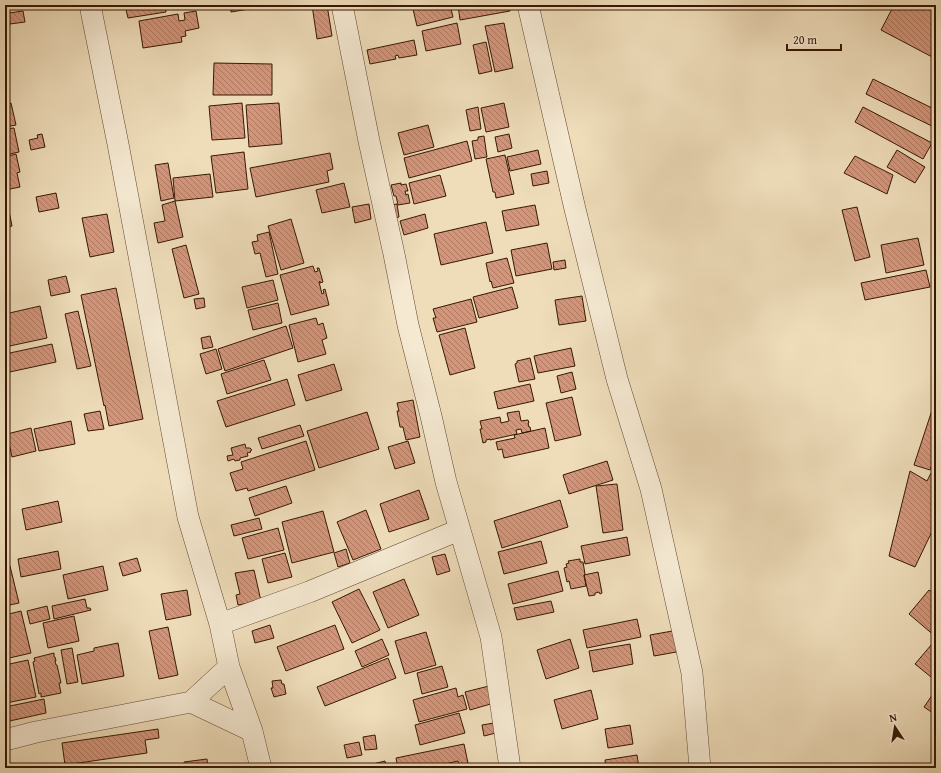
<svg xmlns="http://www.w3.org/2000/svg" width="941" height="773" viewBox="0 0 941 773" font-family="'Gentium Book Plus',serif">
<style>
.building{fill:url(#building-back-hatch);stroke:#371803}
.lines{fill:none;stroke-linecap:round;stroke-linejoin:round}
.street-casing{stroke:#654931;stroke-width:22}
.street{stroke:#f5e9d2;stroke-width:21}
</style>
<defs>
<pattern id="building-back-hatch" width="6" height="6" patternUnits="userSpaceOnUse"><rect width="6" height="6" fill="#d4967b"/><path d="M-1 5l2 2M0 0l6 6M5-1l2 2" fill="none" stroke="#ad7963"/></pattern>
</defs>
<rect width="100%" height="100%" fill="#efddba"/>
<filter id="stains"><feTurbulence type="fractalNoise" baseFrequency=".005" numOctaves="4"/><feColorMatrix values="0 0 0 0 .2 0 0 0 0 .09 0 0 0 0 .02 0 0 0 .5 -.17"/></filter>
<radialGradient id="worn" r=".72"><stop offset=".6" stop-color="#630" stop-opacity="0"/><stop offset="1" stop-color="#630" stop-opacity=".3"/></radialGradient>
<!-- building -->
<path class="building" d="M125,5H165L166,12L128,18Z
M230,5H273L231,12Z
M312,5H327L332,36L317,39Z
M412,5H450L453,17L417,26Z
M458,5H509L510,11L460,20Z
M894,5H924L936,11V59L881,30Z
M23,11L25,22L10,24L9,13Z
M196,11L199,28L185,31L186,36L181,37L182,42L143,48L139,21L178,14L179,21L185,20L184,13Z
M457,23L461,44L426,51L422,31Z
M504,23L513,68L495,72L485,26Z
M414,40L417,55L399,58L398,55L395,56L396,59L370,64L367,50Z
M486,42L492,71L479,74L473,45Z
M214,63L272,64V95H213Z
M873,79L936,110V128L866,94Z
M11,103L16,125L5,127V104Z
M242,103L245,138L212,140L209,106Z
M279,103L282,144L249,147L246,105Z
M504,103L509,127L486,132L481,108Z
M478,107L481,129L470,131L466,110Z
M863,107L932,143L923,159L855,122Z
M428,125L434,147L404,155L398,133Z
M14,128L19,152L5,155V129Z
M42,134L45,147L31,150L29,140L38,138L37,135Z
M509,134L512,148L498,152L495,137Z
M484,136L487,157L475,159L472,141L478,140V137Z
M467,141L472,161L409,178L404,158Z
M538,150L541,164L510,171L507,157Z
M897,150L925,167L915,183L887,167Z
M244,152L248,189L216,193L211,156Z
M330,153L333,169L327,171L329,182L256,197L250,168Z
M16,154L20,172L17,173L20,187L5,190V157Z
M505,155L514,194L496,198L495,192H493L486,159Z
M855,156L893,175L887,194L844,173Z
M168,163L174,198L161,201L155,165Z
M547,171L549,183L533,186L531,174Z
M210,174L213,197L175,201L173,178Z
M440,175L446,196L414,204L409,183Z
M344,183L350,207L322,213L316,190Z
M401,183V185L406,184L408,191H405L406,195L408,194L410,203L398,205L396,196H394L391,185Z
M56,193L59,208L39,212L36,197Z
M175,201L183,237L158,243L154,223L165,221L162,205Z
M369,204L371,219L355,223L352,207Z
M397,204L399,217L394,218L391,205Z
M535,205L539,225L506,231L502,211Z
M8,206L12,226L5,228V207Z
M857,207L870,257L855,261L842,210Z
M107,214L114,252L90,257L82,218Z
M425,214L428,228L404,235L400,221Z
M291,219L304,263L281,270L268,226Z
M486,222L493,253L441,265L434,234Z
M269,232L278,274L266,277L260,253L255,254L252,242L258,241L257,235Z
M918,238L924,265L886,273L881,245Z
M547,243L552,269L516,276L511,250Z
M186,245L199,294L184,298L172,249Z
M507,258L514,283L493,288L491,281L490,282L486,263Z
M565,260L566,268L554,270L553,262Z
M313,266L315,272L318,271L317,268H319L323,282L320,283V281L319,282L322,294L324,293L323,290L325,289L329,305L291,315L280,275Z
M926,270L930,287L865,300L861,283Z
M66,276L70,292L51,296L48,280Z
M273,280L278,300L247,308L242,287Z
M7,282L9,294H6L8,304L5,305V283Z
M512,287L518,308L479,318L473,297Z
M116,288L143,419L109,426L105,405L104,406L81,295Z
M582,296L586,321L559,325L555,300Z
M204,298L205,307L196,309L194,299Z
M471,299L477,322L437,332L433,318H436L433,309Z
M278,303L282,323L253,330L248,310Z
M40,306L47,338L5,347V314Z
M78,311L91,366L77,369L65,314Z
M316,318L318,325L323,323L327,338L322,340L326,354L298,362L289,325Z
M286,326L293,348L225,371L218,349Z
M465,328L475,368L450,375L439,335Z
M210,336L213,347L203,349L201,338Z
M52,344L56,362L5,373V354Z
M571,348L575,366L538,373L534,356Z
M216,349L222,369L206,374L200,354Z
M530,358L535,379L519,382L515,364L517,363V361Z
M264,360L271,380L227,394L221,374Z
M334,364L342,390L306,401L298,375Z
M572,372L576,389L561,393L557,376Z
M287,379L295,405L226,427L217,401Z
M530,384L534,401L498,409L494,392Z
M572,397L581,435L555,441L546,403Z
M936,398V453L930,470L914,465Z
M413,400L420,437L406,440L403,427H400L397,411H399L397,403Z
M100,411L104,429L88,431L84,414Z
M519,411L521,421L528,420L529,423H528L529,427H530L531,431L522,433L521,429L516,430L517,434L490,440V439L486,440V442L483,443L480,429H482L480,421L500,417L501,423L509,421L507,413Z
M367,412L379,449L319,468L307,431Z
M71,421L75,444L39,451L34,429Z
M300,425L304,436L262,449L258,438Z
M31,428L36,451L12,457L7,434Z
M545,428L549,448L504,458L502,449L498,450L496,442L515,438L514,435Z
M306,441L315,470L248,491L247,488L236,491L230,473L243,469L241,462Z
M408,441L415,463L395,469L388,447Z
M245,444L246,448H250L252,450L250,451L251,452L247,453L248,456L240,458V460L235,461L234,459L228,461L227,456L233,455L231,448Z
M607,461L613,480L569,494L563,475Z
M910,471L927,481L931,473L936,475V523L915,567L889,556Z
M617,484L623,530L603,533L596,486Z
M286,486L292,503L255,516L249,498Z
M419,490L429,519L389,532L380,504Z
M560,500L568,527L502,548L494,521Z
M58,501L62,522L26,530L22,509Z
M366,510L381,549L353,560L337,522Z
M323,511L334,552L292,563L282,522Z
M259,518L262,529L234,536L231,525Z
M278,528L284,550L248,559L242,538Z
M627,537L630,555L585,564L581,546Z
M541,541L547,563L504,574L498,552Z
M346,549L350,563L338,567L334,553Z
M58,551L61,569L21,577L18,559Z
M285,553L292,577L268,583L262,559Z
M445,554L450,571L437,575L432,557Z
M137,558L141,571L123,576L119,563Z
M580,559V562H583L585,574L584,575L586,586L571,589L569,581L567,582L564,568L567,567L566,564L569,563L568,561Z
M10,566L19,603L5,606V567Z
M103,566L108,590L68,599L63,575Z
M254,570L261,601L238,605L236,595L240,594L235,573Z
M558,571L563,591L513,604L508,584Z
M598,572L602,593L600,594L599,592L595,593V595L589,596L584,575Z
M404,579L419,615L388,628L373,592Z
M359,589L380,630L352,643L332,602Z
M187,590L191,615L166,620L161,594Z
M929,590L936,596V637L909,614Z
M85,599L87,608H90L91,610L54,619L52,606Z
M551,601L554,612L517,620L514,608Z
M47,606L50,619L30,624L27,611Z
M21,611L31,653L5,659V615Z
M74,616L79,641L48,648L43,623Z
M637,619L641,637L587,648L583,630Z
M270,625L274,638L255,643L252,631Z
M335,625L344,649L286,671L277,647Z
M168,627L178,675L159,679L149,631Z
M678,630L682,651L654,656L650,635Z
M426,632L436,665L405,674L395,641Z
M382,639L389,655L362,667L355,651Z
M570,639L579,668L546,679L537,650Z
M118,643L124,676L82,684L77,655L94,651V648Z
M630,644L633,664L593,672L589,651Z
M932,644L936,647V681L915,664Z
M72,648L78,682L67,684L61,650Z
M54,653V657H55L56,661H55L56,665H57L61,683H59L61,693L41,697V693L39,694L33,662L35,661L34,658Z
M388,658L396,678L325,706L317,687Z
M28,660L36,697L6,703L5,699V665Z
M442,666L448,687L422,694L417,673Z
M281,680L282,684H284L286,694L274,697L271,688H273L272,681Z
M489,686L494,703L470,710L465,692Z
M456,688L458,697L463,695L467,709L419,722L413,700Z
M591,690L598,719L562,729L554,700Z
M935,691L936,692V715L924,707Z
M44,699L46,713L5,722V707Z
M459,713L465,733L420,745L415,725Z
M494,723L496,733L484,736L482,725Z
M630,725L633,744L608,748L605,729Z
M158,729L159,738L145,740L147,753L65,765L62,743Z
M375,735L377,749L365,750L363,737Z
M359,742L362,755L347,758L344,745Z
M464,744L469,768H460L458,761L428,768H398L396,758Z
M637,755L639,768H606L605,760Z
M207,759L208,768H185L184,762Z
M385,761L387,768H361V767Z"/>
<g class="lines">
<defs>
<path id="street" d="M90,5L118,144L188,517L220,624L229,667L252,731L261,768
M342,5L369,141L394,254L408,325L431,416L446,482L491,637L510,768
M528,5L575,209L617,379L651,489L692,673L700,768
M220,624L309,592L459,530
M191,702L252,731
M5,740L36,732L191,702L229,667"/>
</defs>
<!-- street casing -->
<use href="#street" class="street-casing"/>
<!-- street -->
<use href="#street" class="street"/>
</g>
<!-- margin -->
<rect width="941" height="773" fill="none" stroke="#efddba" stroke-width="20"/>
<rect x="6" y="6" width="929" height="761" fill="none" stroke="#371803" stroke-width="2"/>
<rect x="10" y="10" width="921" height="753" fill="none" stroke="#371803"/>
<!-- north arrow -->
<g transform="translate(895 727) rotate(348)" stroke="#f5e9d2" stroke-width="3" paint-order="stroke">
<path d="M0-3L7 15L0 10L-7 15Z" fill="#371803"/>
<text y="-6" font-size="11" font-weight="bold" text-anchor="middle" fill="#371803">N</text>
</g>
<!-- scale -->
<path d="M787 44v6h54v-6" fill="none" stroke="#371803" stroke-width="2"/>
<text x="793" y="44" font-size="12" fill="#371803" stroke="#f5e9d2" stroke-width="3" paint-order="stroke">20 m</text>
<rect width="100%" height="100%" filter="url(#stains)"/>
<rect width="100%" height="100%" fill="url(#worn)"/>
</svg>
